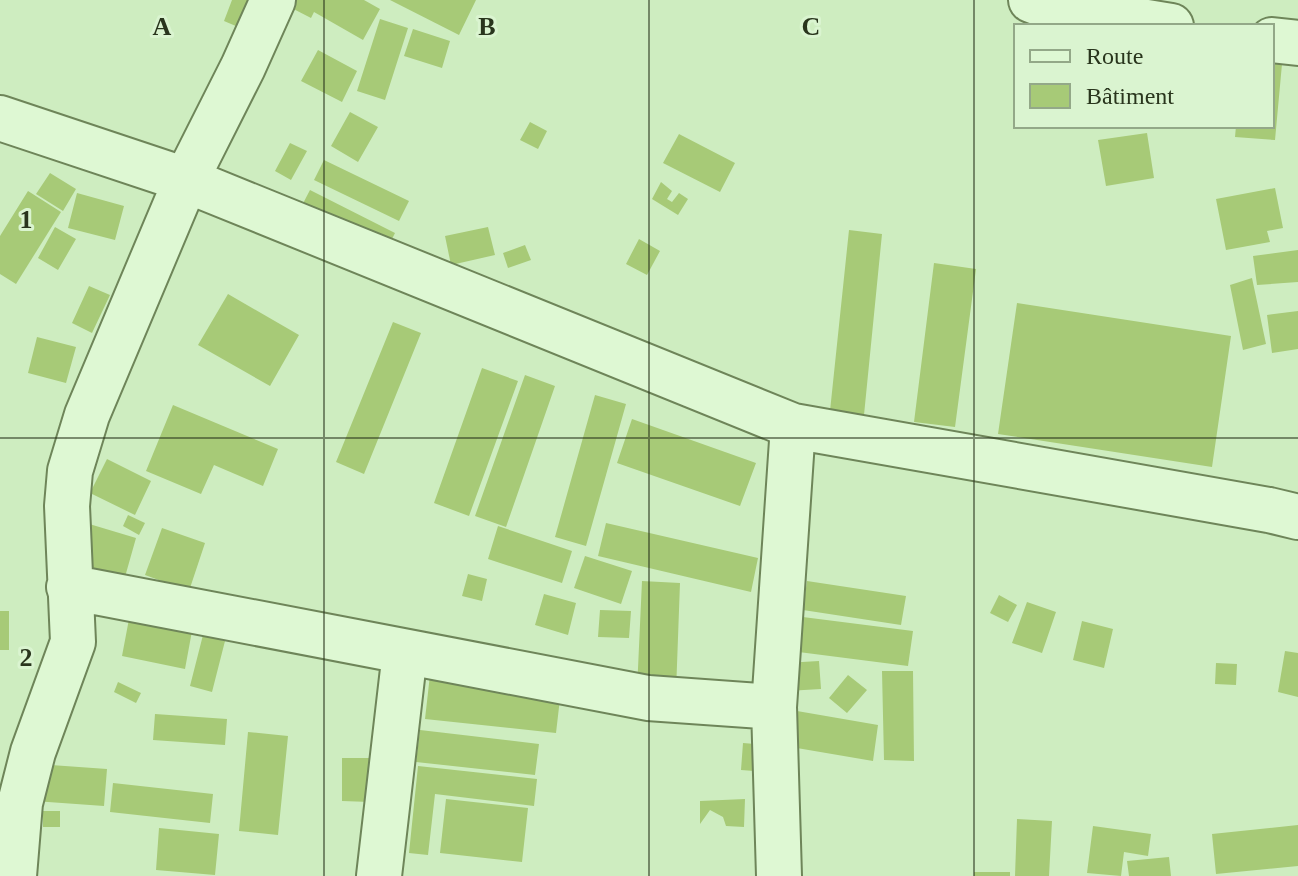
<svg xmlns="http://www.w3.org/2000/svg" width="1298" height="876" viewBox="0 0 1298 876" font-family="'Times New Roman',serif">
<style>
.building{fill:#a7ca77}
.lines{fill:none;stroke-linecap:round;stroke-linejoin:round}
.minor-casing{stroke:#6e8559;stroke-width:48}
.minor{stroke:#def8d3;stroke-width:44}
.grid{fill:none;stroke:#29351d;stroke-width:2;stroke-opacity:0.55}
.grid-label{font-size:26px;text-anchor:middle;font-weight:bold;fill:#29351d;stroke:#daf4d0;stroke-width:6;stroke-linejoin:round;paint-order:stroke}
</style>
<rect width="100%" height="100%" fill="#ceedc0"/>
<!-- building -->
<path class="building" d="M232,0H264L250,32L224,21Z
M276,0H364L380,9L363,40L314,12L311,18Z
M390,0H476L459,35Z
M380,19L408,28L385,100L357,91Z
M413,29L450,41L442,68L404,56Z
M318,50L357,71L342,102L301,81Z
M1272,63L1282,64L1275,140L1235,137L1236,126H1272Z
M350,112L378,127L358,162L331,146Z
M530,122L547,131L538,149L520,140Z
M1147,133L1154,178L1106,186L1098,140Z
M679,134L735,163L720,192L663,163Z
M290,143L307,151L291,180L275,171Z
M324,160L409,201L399,221L314,180Z
M50,173L76,189L63,211L36,194Z
M661,182L672,191L667,199L672,202L679,193L688,199L678,215L652,199Z
M1275,188L1283,228L1267,231L1270,242L1226,250L1216,199Z
M310,190L395,233L383,257L298,213Z
M28,191L61,212L16,284L0,274V236Z
M77,193L124,206L115,240L68,228Z
M55,227L76,239L58,270L38,258Z
M488,227L495,255L451,265L445,236Z
M849,230L882,234L864,415L830,411Z
M639,239L660,251L647,275L626,264Z
M525,245L531,260L508,268L503,253Z
M1298,250V282L1257,285L1253,256Z
M934,263L976,269L955,427L914,422Z
M1252,278L1266,344L1243,350L1230,285Z
M89,286L110,295L92,333L72,323Z
M228,294L299,335L270,386L198,345Z
M1017,303L1231,336L1212,467L998,434Z
M1298,311V349L1272,353L1267,315Z
M393,322L421,333L364,474L336,462Z
M37,337L76,347L66,383L28,373Z
M482,368L518,381L469,516L434,503Z
M525,375L555,386L506,527L475,516Z
M595,395L626,404L586,546L555,537Z
M173,405L278,449L263,486L214,465L201,494L146,471Z
M632,419L756,463L740,506L617,463Z
M107,459L151,481L135,515L90,493Z
M128,515L145,523L139,535L123,526Z
M86,523L136,538L123,584L72,568Z
M606,523L758,558L751,592L598,556Z
M498,526L572,551L562,583L488,559Z
M162,528L205,543L189,591L145,575Z
M585,556L632,571L621,604L574,588Z
M468,574L487,579L482,601L462,596Z
M642,581L680,583L676,692L637,690Z
M807,581L906,596L901,625L803,610Z
M544,594L576,603L568,635L535,625Z
M999,595L1017,605L1008,622L990,613Z
M1027,602L1056,612L1042,653L1012,643Z
M600,610L631,611L629,638L598,637Z
M0,611H9V650H0Z
M787,615L913,631L908,666L783,650Z
M129,619L192,631L185,669L122,656Z
M1082,621L1113,629L1104,668L1073,660Z
M203,635L225,641L212,692L190,686Z
M1285,651L1298,653V697L1278,692Z
M819,661L821,689L787,691L785,663Z
M1216,663L1237,664L1236,685L1215,684Z
M882,671H913L914,761L884,760Z
M430,675L561,690L556,733L425,719Z
M848,675L867,690L847,713L829,698Z
M118,682L141,693L136,703L114,692Z
M797,711L878,725L873,761L791,747Z
M155,714L227,719L225,745L153,740Z
M420,730L539,744L535,775L416,762Z
M248,732L288,736L278,835L239,831Z
M743,743L768,745L766,772L741,770Z
M342,758H370V802L342,801Z
M37,764L107,769L104,806L34,801Z
M418,766L537,779L534,806L435,794L428,855L409,853Z
M113,783L213,794L210,823L110,812Z
M446,799L528,808L522,862L440,853Z
M745,799L744,827L726,826L723,817L710,810L700,824V801Z
M43,811H60V827H43Z
M1017,819L1052,821L1049,876H1015Z
M1298,825V866L1216,874L1212,834Z
M1093,826L1151,834L1148,856L1124,852L1121,876L1087,873Z
M159,828L219,834L215,875L156,870Z
M1169,857L1171,876H1129L1127,861Z
M974,872H1010V876H974Z"/>
<g class="lines">
<defs>
<path id="minor" d="M1031,0L1044,5L1171,26
M1272,40L1298,43
M0,118L186,180L793,426L1269,510L1298,517
M69,587L648,698L774,707
M14,876L20,803L33,752L73,642L67,506L70,471L87,415L186,180L243,67L273,0
M379,876L405,652
M779,876L774,707L793,426"/>
</defs>
<!-- minor casing -->
<use href="#minor" class="minor-casing"/>
<!-- minor -->
<use href="#minor" class="minor"/>
</g>
<!-- grid -->
<path class="grid" d="M324,0V876M649,0V876M974,0V876M0,438H1298"/>
<g class="grid-label">
<text x="162" y="35">A</text>
<text x="487" y="35">B</text>
<text x="811" y="35">C</text>
<text x="26" y="228">1</text>
<text x="26" y="666">2</text>
</g>
<!-- legend -->
<rect x="1014" y="24" width="260" height="104" fill="#daf4d0" stroke="#93a888" stroke-width="2"/>
<rect x="1030" y="50" width="40" height="12" fill="#def8d3" stroke="#93a888" stroke-width="2"/>
<text x="1086" y="64" font-size="24" fill="#29351d">Route</text>
<rect x="1030" y="84" width="40" height="24" fill="#a7ca77" stroke="#93a888" stroke-width="2"/>
<text x="1086" y="104" font-size="24" fill="#29351d">Bâtiment</text>
</svg>
